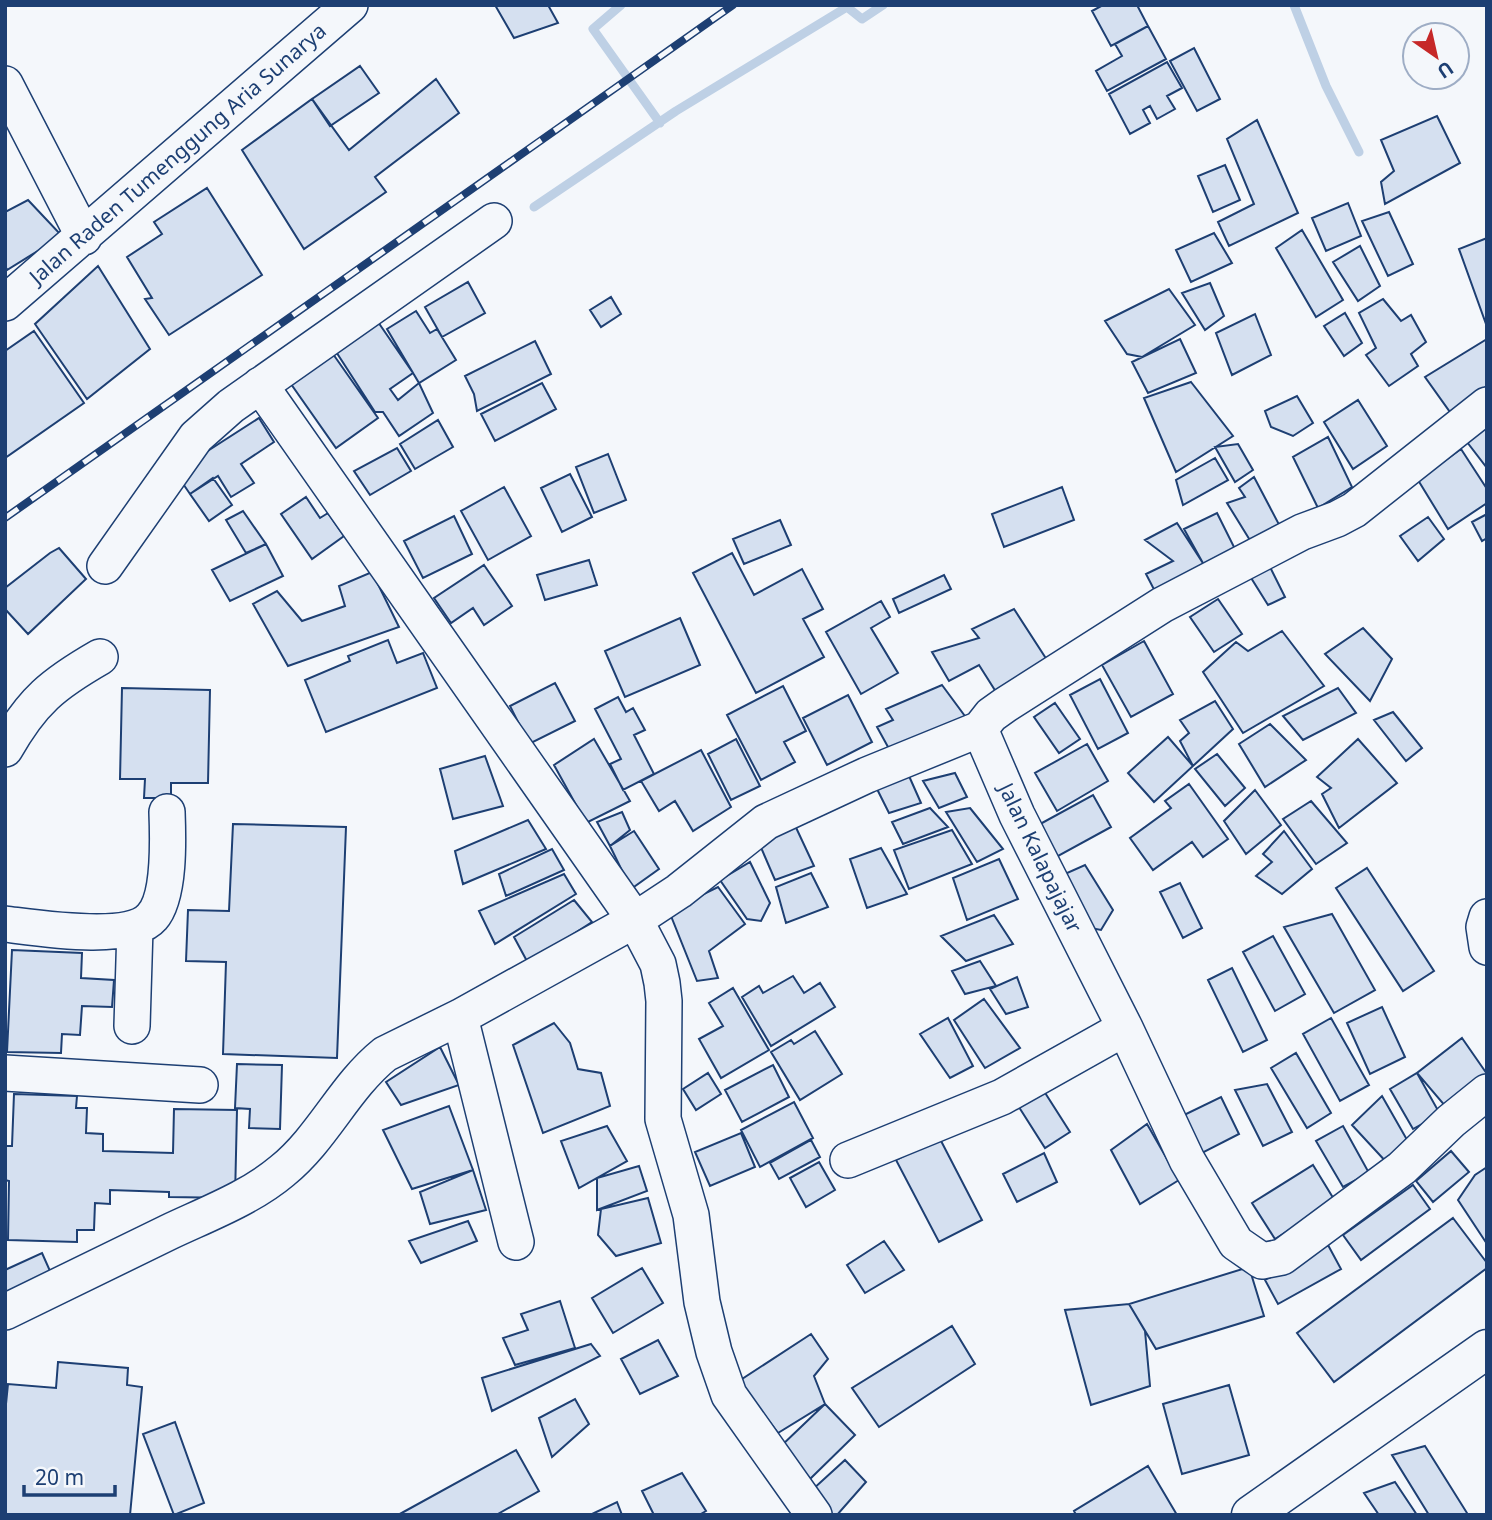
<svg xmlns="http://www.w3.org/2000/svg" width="1492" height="1520" viewBox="0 0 1492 1520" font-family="'Noto Sans',sans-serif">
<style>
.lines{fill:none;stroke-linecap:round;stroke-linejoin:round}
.stream{stroke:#bed0e5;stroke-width:9}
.building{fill:#d5e0f0;stroke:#1d3f73;stroke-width:2}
.minor-casing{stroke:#1d3f73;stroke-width:38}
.highway-casing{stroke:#1d3f73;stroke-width:41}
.minor{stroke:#f4f7fb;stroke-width:35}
.highway{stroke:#f4f7fb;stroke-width:38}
.rail-casing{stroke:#1d3f73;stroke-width:8}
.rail{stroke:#f4f7fb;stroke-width:5;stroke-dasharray:16;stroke-linecap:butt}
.labels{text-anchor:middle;stroke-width:5;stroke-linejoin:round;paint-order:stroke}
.street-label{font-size:21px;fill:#1d3f73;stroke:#f4f7fb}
</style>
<rect width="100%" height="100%" fill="#f4f7fb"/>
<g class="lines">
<!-- stream -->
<path class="stream" d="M621,5L593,29L660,123
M1294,5L1326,86L1359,152
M534,207L676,111L847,7L862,19L883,5"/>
</g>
<!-- building -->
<path class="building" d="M495,5H548L558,23L514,38Z
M1103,5H1137L1148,26L1111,46L1092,11Z
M1148,26L1166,59L1107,91L1096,71L1122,56L1115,44Z
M1194,48L1220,99L1197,111L1170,61Z
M1167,62L1182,88L1167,96L1175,109L1157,119L1150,106L1143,110L1150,123L1130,134L1109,94Z
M360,66L379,93L330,126L312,99Z
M436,79L459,113L375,177L386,192L304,249L242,150L312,99L349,150Z
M1437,116L1460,163L1385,204L1381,182L1394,171L1381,140Z
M1257,120L1298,213L1229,246L1218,222L1254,204L1227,139Z
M1225,165L1240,200L1213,212L1198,176Z
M207,188L262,275L169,335L145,299L152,298L127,257L162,234L154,222Z
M28,200L62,236L7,270L5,265V212Z
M1348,203L1361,236L1326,251L1312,218Z
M1389,212L1413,264L1388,276L1362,221Z
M1302,230L1343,300L1316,317L1276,248Z
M1214,233L1232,263L1191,282L1176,250Z
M1487,238V324H1486L1459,249Z
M1360,246L1380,286L1358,301L1333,262Z
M98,266L150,349L87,399L35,324Z
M468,282L485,313L442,337L425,307Z
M1210,283L1224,316L1205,330L1182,293Z
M1169,289L1195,325L1142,357L1127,354L1105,321Z
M611,297L621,314L601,327L590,310Z
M1383,299L1401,321L1411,315L1426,342L1411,354L1418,366L1389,386L1366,355L1376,348L1359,313Z
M416,311L430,333L437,329L456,360L419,383L387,329Z
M1345,313L1362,343L1344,356L1324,326Z
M1255,314L1271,355L1232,375L1216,333Z
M376,319L413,373L390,389L398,400L419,383L433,413L399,436L383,412H375L333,347Z
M34,331L84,403L5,458V351Z
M1180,339L1196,373L1148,393L1132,362Z
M1487,339V386L1450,412L1425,377Z
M535,341L551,374L477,411L474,394L465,376Z
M333,354L378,418L336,448L291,384Z
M1191,382L1233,436L1176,472L1144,398Z
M542,383L556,409L495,441L481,414Z
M1297,396L1313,423L1293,436L1271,427L1265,411Z
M1358,400L1387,446L1353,469L1324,422Z
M259,418L274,442L241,464L254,483L231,497L218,476L190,494L175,472Z
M438,420L453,447L415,469L400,444Z
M1487,427V468L1467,442Z
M1328,437L1352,487L1318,508L1293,457Z
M1238,444L1253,470L1235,482L1215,447Z
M397,448L411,471L370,495L354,471Z
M1461,449L1487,489V503L1448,529L1418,480Z
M608,454L626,500L594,513L576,467Z
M1215,458L1228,480L1183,505L1176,480Z
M570,474L592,517L562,532L541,488Z
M1254,477L1285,536L1256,550L1227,503L1245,497L1239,488Z
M213,478L232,505L209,521L190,494Z
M504,487L531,536L488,560L461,511Z
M1062,487L1074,520L1004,547L992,514Z
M306,497L320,518L328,513L344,536L312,559L281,514Z
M243,511L266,544L246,553L226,520Z
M1217,513L1239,557L1209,574L1184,529Z
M1487,514V538L1482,541L1472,522Z
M454,516L472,554L423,578L404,541Z
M1428,517L1444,539L1418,561L1400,536Z
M780,520L791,545L744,564L733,539Z
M1177,523L1208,571L1160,601L1146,574L1173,561L1145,540Z
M266,544L283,576L230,601L212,570Z
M59,548L86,579L28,634L5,609V588L50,553Z
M732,553L754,595L802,569L823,609L803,619L824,657L756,693L693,573Z
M589,560L597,585L545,600L537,575Z
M1267,561L1285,597L1268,605L1248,573Z
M484,565L512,606L484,625L473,608L451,623L434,598Z
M372,572L399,627L288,666L253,604L277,591L302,621L345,606L339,586Z
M944,575L951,589L899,613L893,599Z
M1218,599L1242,634L1214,652L1190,617Z
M881,601L890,617L871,628L898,673L861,694L826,632Z
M1014,609L1047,660L998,695L979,665L949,681L932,652L979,638L972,629Z
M680,618L700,665L625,697L605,651Z
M1363,628L1392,659L1370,701L1325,654Z
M1282,631L1324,686L1243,733L1203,672L1236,642L1248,651Z
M388,640L397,663L423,653L437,688L326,732L305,680L350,661L348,656Z
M1144,641L1173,694L1131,717L1102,665Z
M1100,679L1128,733L1098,749L1070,695Z
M555,683L575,721L529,744L510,706Z
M942,685L973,727L893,756L877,727L893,720L886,709Z
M783,686L806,731L784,742L795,762L761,780L727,715Z
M122,688L210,690L208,783H171V798H144L145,779H120Z
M1338,688L1356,713L1303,740L1283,716Z
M848,695L872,742L827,765L803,718Z
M618,697L626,712L633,708L645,730L634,735L654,774L623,790L610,764L621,759L595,709Z
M1215,701L1233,729L1193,766L1180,741L1189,733L1180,720Z
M1055,703L1080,739L1059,753L1034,717Z
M1393,712L1422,748L1406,761L1374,720Z
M1270,724L1306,760L1265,787L1239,744Z
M1168,737L1193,766L1154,802L1128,773Z
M594,739L630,801L586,823L554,765Z
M736,739L760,786L731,800L708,754Z
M1358,739L1397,783L1339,828L1322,794L1331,788L1317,777Z
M1087,744L1108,781L1057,811L1035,773Z
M701,750L731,807L693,831L675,801L659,811L641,781Z
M1217,754L1245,788L1225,806L1195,769Z
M485,756L503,806L453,819L440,769Z
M905,767L921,803L889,813L872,779Z
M955,773L967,797L939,808L923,781Z
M1189,784L1228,839L1203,857L1192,842L1153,870L1130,838L1171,808L1165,801Z
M1255,790L1281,825L1246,854L1224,821Z
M1093,795L1111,827L1049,861L1031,829Z
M1311,801L1347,843L1316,864L1283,819Z
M930,808L948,827L903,844L892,822Z
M970,808L1003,849L977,862L946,812Z
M622,812L630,830L610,846L597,822Z
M792,819L814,866L775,880L756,836Z
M528,820L546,849L463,884L455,851Z
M233,824L346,827L337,1058L223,1054L226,962L186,961L188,910L229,911Z
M952,830L972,864L909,889L894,850Z
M634,831L659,869L631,889L610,846Z
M1284,831L1312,869L1282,894L1256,876L1272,862L1263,854Z
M881,848L907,894L867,908L850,859Z
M552,849L564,870L506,896L499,874Z
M999,859L1018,899L967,920L953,878Z
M750,862L770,903L761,921L747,919L720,880Z
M1085,865L1113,910L1101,930L1080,926L1058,877Z
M1367,868L1434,971L1403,991L1336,888Z
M811,873L828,907L786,923L776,887Z
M564,874L576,894L495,944L479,911Z
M1180,883L1202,928L1183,938L1160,892Z
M718,887L745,924L709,951L718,978L697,981L669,911Z
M574,900L592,922L528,963L514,937Z
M1332,914L1375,990L1334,1013L1284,927Z
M994,915L1013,944L966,961L941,936Z
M1273,936L1305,994L1275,1011L1243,952Z
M12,950L82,953L81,978L114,980L112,1007L82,1006L80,1035L62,1034L61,1053L7,1052Z
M980,961L996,986L965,994L952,971Z
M1232,968L1267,1040L1243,1052L1208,980Z
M793,976L804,993L820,983L835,1007L771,1046L742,997L759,986L763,993Z
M1017,977L1028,1007L1006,1014L990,989Z
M733,988L769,1050L721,1078L699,1039L723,1026L709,1003Z
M984,999L1020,1048L985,1068L954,1020Z
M1382,1007L1405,1057L1370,1074L1347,1023Z
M948,1018L973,1066L950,1078L920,1034Z
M1331,1018L1369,1085L1340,1101L1303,1034Z
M554,1023L570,1043L578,1069L601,1073L610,1106L543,1133L513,1045Z
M815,1031L842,1074L800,1100L771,1052L791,1040L794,1044Z
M1462,1038L1487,1074V1080L1446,1107L1417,1073Z
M440,1047L459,1085L401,1105L386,1082Z
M1296,1053L1331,1113L1307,1128L1271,1068Z
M237,1064L282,1065L280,1129L249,1128L250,1109L235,1108Z
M773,1065L789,1097L742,1122L725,1090Z
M708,1073L721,1094L696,1110L683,1089Z
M1417,1073L1440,1114L1413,1129L1390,1089Z
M1267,1084L1292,1132L1263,1146L1235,1090Z
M1042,1088L1070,1132L1045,1148L1017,1104Z
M14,1094L77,1096L76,1108H87L86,1133L103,1134V1151L173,1153L174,1109L237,1110L235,1198L169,1197V1192L110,1190V1204L95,1203L94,1230H77V1242L8,1240L9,1181L5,1180V1146H12Z
M1382,1096L1410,1145L1389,1165L1352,1125Z
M1221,1097L1239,1134L1202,1153L1184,1115Z
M794,1102L813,1138L760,1167L741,1130Z
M449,1106L473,1170L412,1189L383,1130Z
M1147,1124L1179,1180L1140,1204L1111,1150Z
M607,1126L627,1161L579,1188L561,1141Z
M1343,1126L1369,1173L1343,1187L1316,1141Z
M741,1133L755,1167L710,1186L695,1152Z
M939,1137L982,1220L939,1242L896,1160Z
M811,1140L820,1157L779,1179L770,1163Z
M1451,1151L1469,1172L1433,1202L1416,1181Z
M1044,1153L1057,1182L1017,1202L1003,1174Z
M819,1162L835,1190L806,1207L790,1178Z
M1313,1165L1335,1201L1275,1239L1252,1203Z
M639,1166L647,1191L597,1210V1178Z
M1487,1167V1244L1458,1200L1475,1175Z
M473,1170L486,1210L430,1224L420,1192Z
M1413,1185L1430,1209L1361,1260L1343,1235Z
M648,1198L661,1243L616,1256L598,1235L601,1209Z
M1453,1218L1487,1263V1268L1334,1382L1297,1333Z
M468,1221L477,1241L421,1263L409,1241Z
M884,1241L904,1270L865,1293L847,1265Z
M1328,1245L1341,1269L1278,1304L1265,1280Z
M42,1253L54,1280L5,1303V1270Z
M1249,1267L1264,1316L1156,1349L1129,1304Z
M642,1268L663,1303L613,1333L592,1298Z
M560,1301L575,1348L515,1365L503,1338L528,1330L521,1314Z
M1129,1304L1145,1331L1150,1386L1091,1405L1065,1310Z
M952,1326L975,1364L879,1427L852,1388Z
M811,1334L828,1359L814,1376L825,1404L778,1433L739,1381Z
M658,1340L678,1376L640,1394L621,1359Z
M591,1344L600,1356L492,1411L482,1378Z
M58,1362L128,1368L127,1385L142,1387L130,1515H5V1414L8,1384L56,1388Z
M1229,1385L1249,1455L1182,1474L1163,1404Z
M575,1399L589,1424L552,1457L539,1418Z
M825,1404L855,1435L810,1479L780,1447Z
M175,1422L204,1503L174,1515L143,1434Z
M1425,1446L1467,1513L1465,1515H1429L1392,1455Z
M516,1450L539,1491L496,1515H398Z
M845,1460L866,1482L837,1515H833L812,1490Z
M1148,1466L1177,1515H1076L1074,1511Z
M682,1473L706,1511L699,1515H654L642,1491Z
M1395,1482L1417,1515H1379L1364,1493Z
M617,1502L622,1515H590Z"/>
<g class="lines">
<defs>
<path id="minor" d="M5,84L84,237
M5,303L350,5
M260,385L635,920L658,964L662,983L664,1001L663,1119L691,1215L702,1302L714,1352L729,1395L814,1515
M1487,405L1354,510L1337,519L1302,532L1162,605L1005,705L991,715L980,729L1017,815L1125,1028L1187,1160L1236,1243L1262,1261L1282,1257L1402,1168L1451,1121L1487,1092
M105,566L196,437L231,406L494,221
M5,749C32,701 53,684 100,657
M1487,917L1484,927L1487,947
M5,924C38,928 130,943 152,917C170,897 168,838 167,812
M460,1017L516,1242
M132,1026L135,928
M5,1073L200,1085
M848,1160L1002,1097L1125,1028
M5,1312C60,1285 115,1258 169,1232C207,1214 250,1198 282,1171C323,1138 344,1087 385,1054L460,1017L635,920L679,891L766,822L867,775L980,729"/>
<path id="highway" d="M1251,1515L1487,1349"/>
</defs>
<!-- minor casing -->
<use href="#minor" class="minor-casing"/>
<!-- highway casing -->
<use href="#highway" class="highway-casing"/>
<!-- minor -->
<use href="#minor" class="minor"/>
<!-- highway -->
<use href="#highway" class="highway"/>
<defs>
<path id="rail" d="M5,518L733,5"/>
</defs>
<!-- rail casing -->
<use href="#rail" class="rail-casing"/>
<!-- rail -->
<use href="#rail" class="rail"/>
</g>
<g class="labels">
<!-- street labels -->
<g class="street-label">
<text transform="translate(178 154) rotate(-41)" y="7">Jalan Raden Tumenggung Aria Sunarya</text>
<text transform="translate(1040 858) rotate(64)" y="7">Jalan Kalapajajar</text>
</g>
</g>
<!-- border -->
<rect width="1492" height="1520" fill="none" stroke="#1d3f73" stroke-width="14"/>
<!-- north arrow -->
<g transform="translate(1436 56) rotate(146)"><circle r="33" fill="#f4f7fb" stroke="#9eadc5" stroke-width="2"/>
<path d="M0-5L12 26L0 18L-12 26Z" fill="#c62828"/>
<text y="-10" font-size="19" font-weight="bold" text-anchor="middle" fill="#1d3f73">U</text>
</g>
<!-- scale -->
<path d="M24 1485v10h91v-10" fill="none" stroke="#1d3f73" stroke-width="3.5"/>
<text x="35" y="1485" font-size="21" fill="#1d3f73" stroke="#f4f7fb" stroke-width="5" paint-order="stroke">20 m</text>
</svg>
